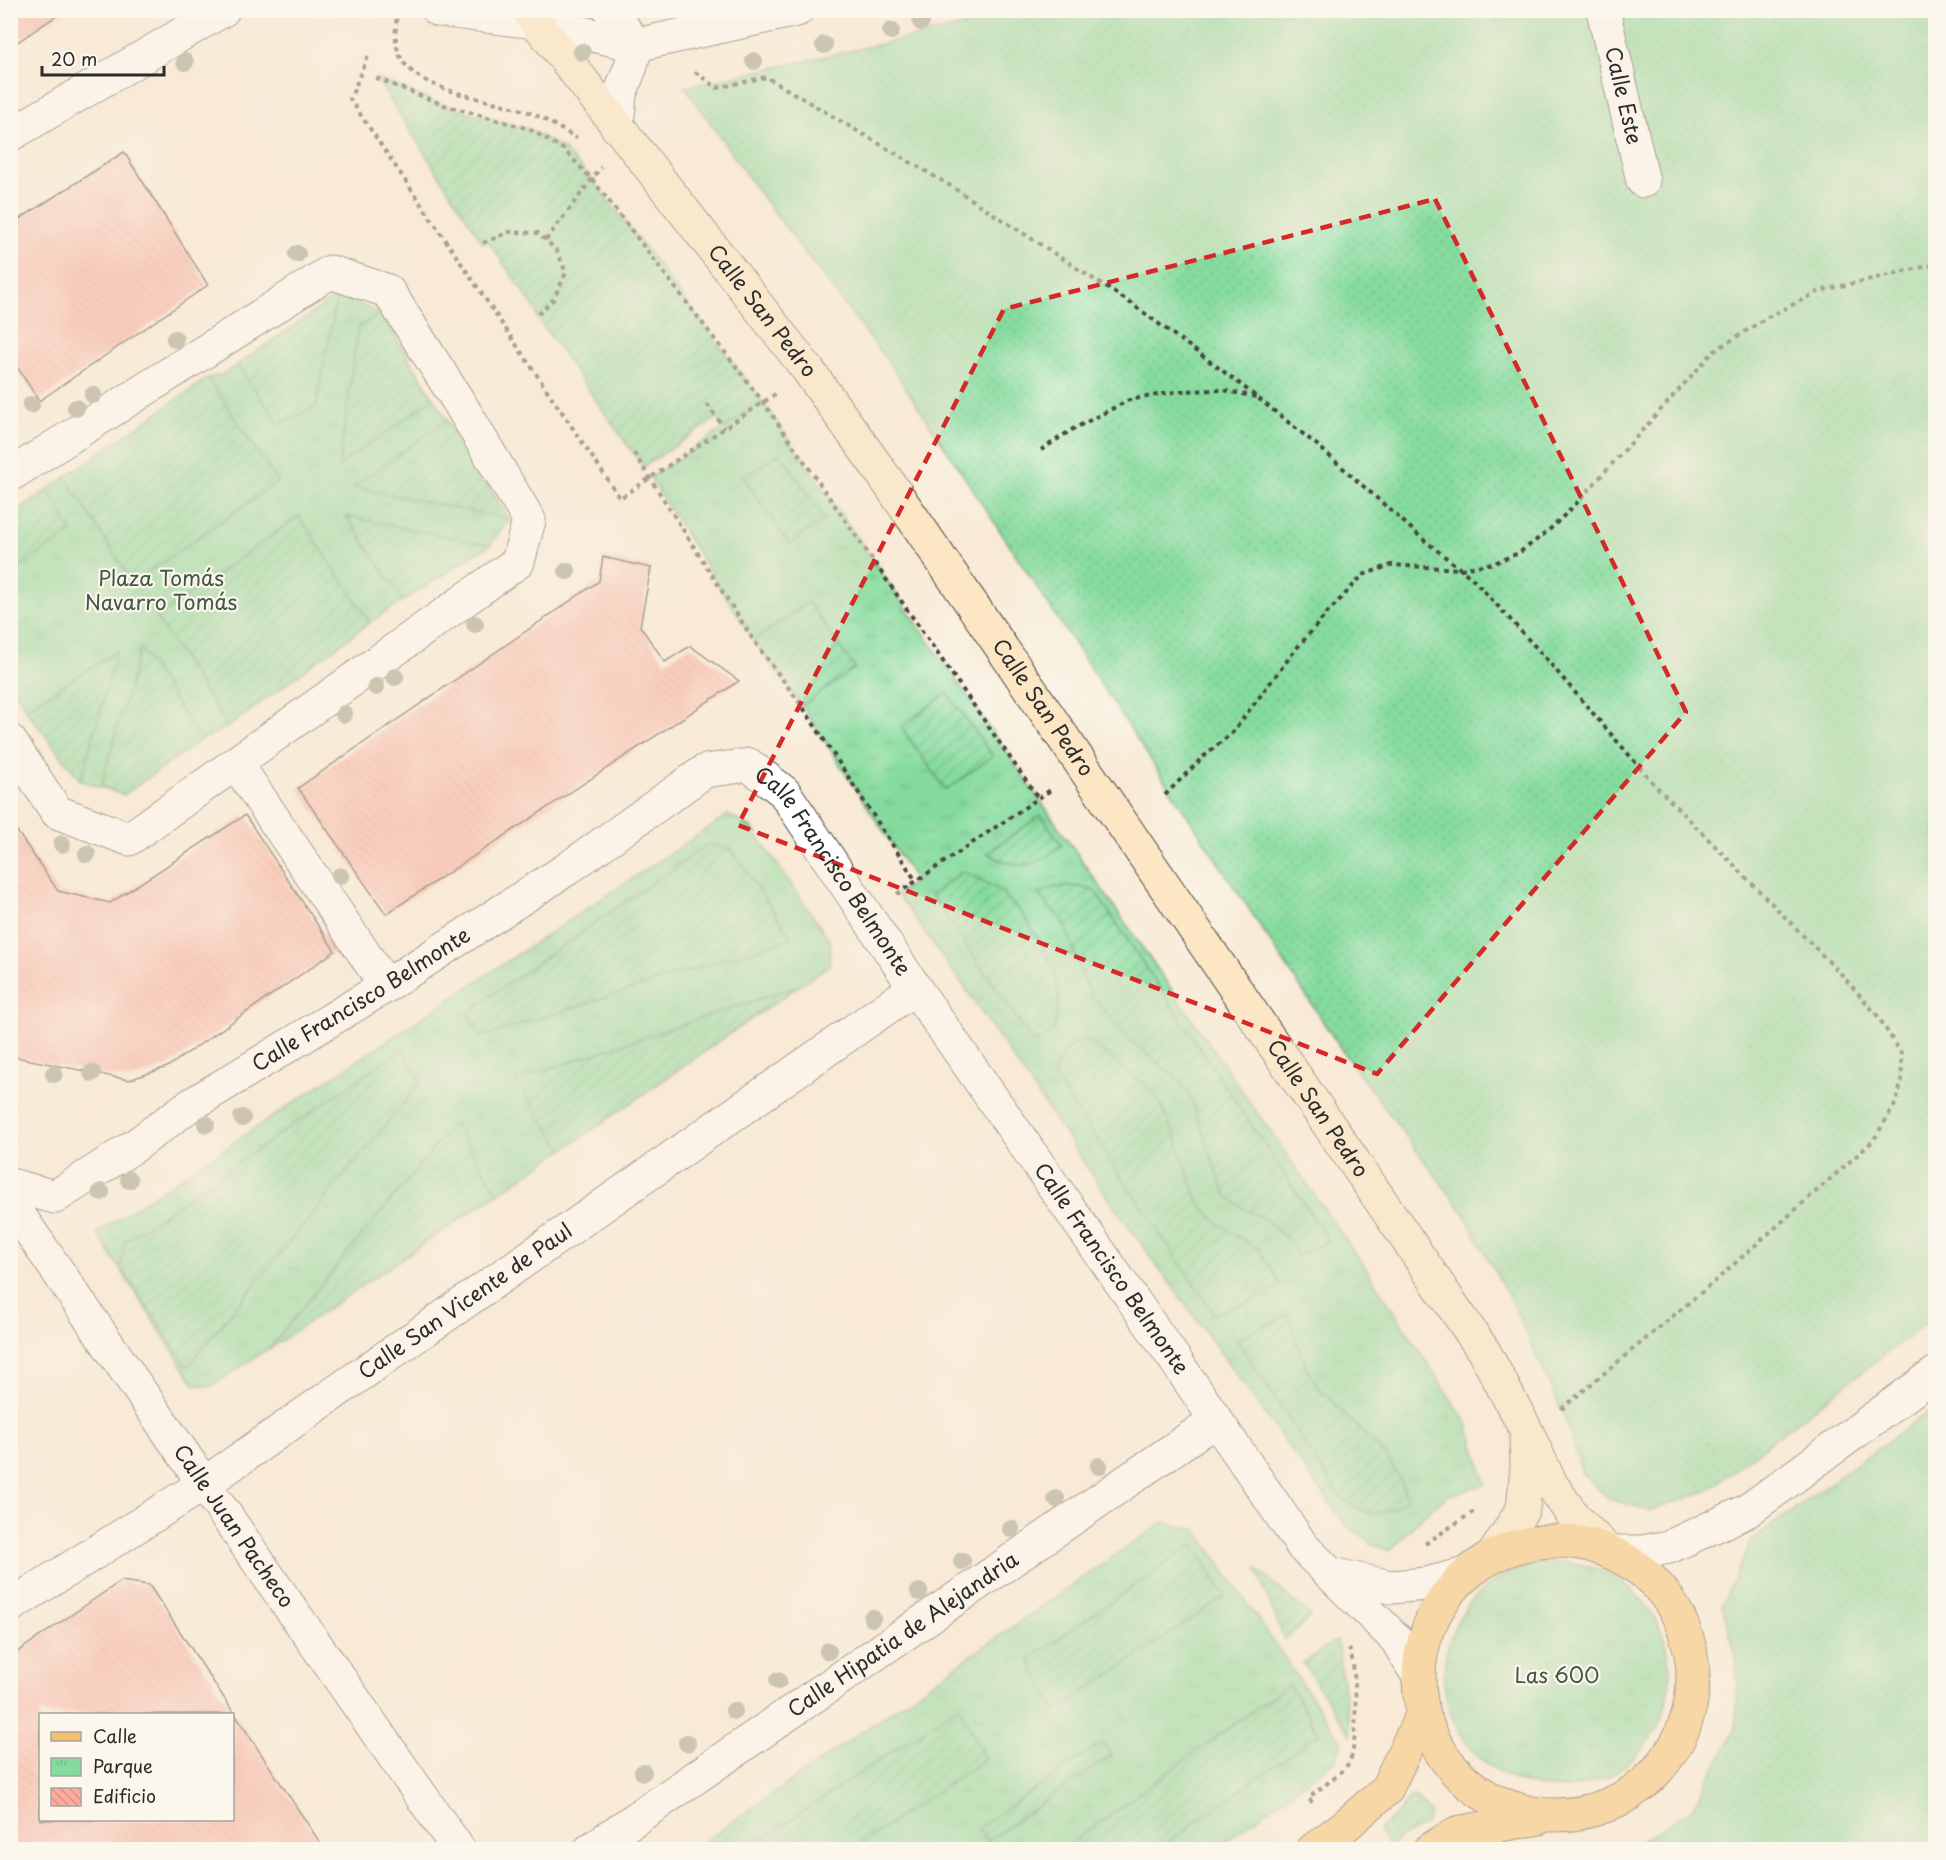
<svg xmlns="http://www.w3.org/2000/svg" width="1946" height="1860" viewBox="0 0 1946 1860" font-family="'Playpen Sans',sans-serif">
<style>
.grass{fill:url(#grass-dots);stroke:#588364;stroke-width:1.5}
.park{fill:url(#park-tufts);stroke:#588364;stroke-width:1.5}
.garden{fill:url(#garden-furrows);stroke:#588364;stroke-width:1.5}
.building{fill:url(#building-back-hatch);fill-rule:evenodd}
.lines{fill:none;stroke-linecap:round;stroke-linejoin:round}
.street-casing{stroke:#4a4845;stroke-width:35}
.secondary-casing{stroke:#4a4845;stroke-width:35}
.primary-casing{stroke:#4a4845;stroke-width:35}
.path{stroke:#4a4845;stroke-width:4;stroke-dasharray:4.5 4.5;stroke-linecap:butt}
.street{stroke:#fff;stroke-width:33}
.secondary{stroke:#fce6c4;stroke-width:33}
.primary{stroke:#f7c06c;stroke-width:33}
.tree{fill:#949988}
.marked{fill:none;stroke:#d62828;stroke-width:4.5;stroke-dasharray:12 8;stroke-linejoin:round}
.labels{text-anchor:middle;stroke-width:4.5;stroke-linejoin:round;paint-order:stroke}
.street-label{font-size:21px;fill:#2b2b2b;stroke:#fbf7ec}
.park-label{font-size:21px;fill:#425748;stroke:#fbf7ec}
</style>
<defs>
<pattern id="grass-dots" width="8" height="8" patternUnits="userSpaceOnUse" patternTransform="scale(1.5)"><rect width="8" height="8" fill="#85db9e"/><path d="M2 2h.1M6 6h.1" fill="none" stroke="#73bc88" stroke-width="1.8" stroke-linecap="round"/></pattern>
<pattern id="park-tufts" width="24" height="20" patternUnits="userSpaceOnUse" patternTransform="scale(1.5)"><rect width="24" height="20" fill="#85db9e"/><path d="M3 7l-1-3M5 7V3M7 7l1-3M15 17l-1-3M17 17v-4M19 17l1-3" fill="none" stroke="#73bc88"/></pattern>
<pattern id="garden-furrows" width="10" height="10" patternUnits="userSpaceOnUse" patternTransform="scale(1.5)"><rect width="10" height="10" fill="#85db9e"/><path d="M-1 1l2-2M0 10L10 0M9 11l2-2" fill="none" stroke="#73bc88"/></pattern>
<pattern id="building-back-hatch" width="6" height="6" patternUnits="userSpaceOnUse" patternTransform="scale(1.5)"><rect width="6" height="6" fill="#fdab9e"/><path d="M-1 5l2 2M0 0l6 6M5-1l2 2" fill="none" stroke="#d99388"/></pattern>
</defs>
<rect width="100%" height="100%" fill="#fbf7ec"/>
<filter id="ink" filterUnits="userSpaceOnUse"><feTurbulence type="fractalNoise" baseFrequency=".0167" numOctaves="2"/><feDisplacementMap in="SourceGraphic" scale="12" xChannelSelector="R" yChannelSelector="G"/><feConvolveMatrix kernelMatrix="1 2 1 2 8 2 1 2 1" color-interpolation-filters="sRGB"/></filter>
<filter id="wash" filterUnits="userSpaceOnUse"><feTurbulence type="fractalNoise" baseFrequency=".008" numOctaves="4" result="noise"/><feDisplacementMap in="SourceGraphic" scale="24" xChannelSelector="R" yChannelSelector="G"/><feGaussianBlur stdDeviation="1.35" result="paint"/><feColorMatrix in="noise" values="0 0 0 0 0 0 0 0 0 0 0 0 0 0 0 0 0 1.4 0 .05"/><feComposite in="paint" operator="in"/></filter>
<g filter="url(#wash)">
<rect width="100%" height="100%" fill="#f8ead6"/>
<!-- grass -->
<path class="grass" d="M1031,11H1935V1316L1707,1491L1649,1511L1608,1498L1582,1473L1565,1418L1513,1305L1463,1212L1345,1055L892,367L758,191L685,87Z
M1935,1407V1849H1629L1691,1810L1716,1766L1736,1728L1738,1682L1734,1649L1722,1605L1752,1540Z"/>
<!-- park -->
<path class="park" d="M337,296L381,313L509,519L490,545L370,622L228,727L201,740L124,795L81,781L25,709L11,683L10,516L208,378L221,375L237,366Z
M763,402L1366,1269L1468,1425L1486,1484L1449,1495L1425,1514L1390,1551L1374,1545L1345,1524L1111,1202L963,985L897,894L916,881L802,706L754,641L650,478Z
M728,815L752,828L831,942L829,965L563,1150L211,1387L194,1384L97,1233Z
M1163,1522L1197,1530L1342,1742L1335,1761L1215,1849L692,1850Z
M1444 1675a113 113 0 1 1 226 0a113 113 0 1 1-226 0Z"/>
<!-- garden -->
<path class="garden" d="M376,78L444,105L529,129L563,149L592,179L763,402L724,428L717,418L643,467L536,316L538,313L488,241L483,243Z
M337,296L316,406L280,425L237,365Z
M381,313L433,399L339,466L358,327Z
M208,378L278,482L133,583L65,477Z
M446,420L509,519L353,487Z
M780,453L825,519L789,544L743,477Z
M48,490L72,532L11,573V516Z
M299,516L370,622L228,727L156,618Z
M346,516L490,545L403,600Z
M808,602L855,668L802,706L754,641Z
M140,648L201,740L124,795L101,786Z
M117,651L81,781L25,709Z
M947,693L993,756L946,790L901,727Z
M1041,815L1062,845C1032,869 1021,871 987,853Z
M708,844L732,850L792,938L481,1037L467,1012Z
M963,871L1001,891L1027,920L1046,954L1056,978L1059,998L1055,1026L1048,1036L1034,1043L931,895Z
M1076,886L1095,891L1329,1241L1298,1257L1292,1244L1265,1219L1242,1208L1227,1195L1217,1174L1192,1100L1181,1082L1131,1041L1091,995L1081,973L1065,924L1038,894L1056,887Z
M798,986L563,1150L515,1080Z
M1087,1039L1153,1091L1163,1109L1177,1140L1198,1202L1216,1221L1232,1233L1258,1248L1281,1285L1249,1302L1214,1314L1054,1077C1055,1057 1069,1044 1087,1039Z
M402,1049L421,1082L187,1367L121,1268L124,1242Z
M454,1123L498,1192L268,1350Z
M1288,1315L1307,1370L1320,1389L1386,1456L1401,1481L1407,1500C1375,1520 1370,1517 1340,1497L1236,1339Z
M1194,1544L1225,1596L1056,1711L1029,1659Z
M1256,1568L1312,1617L1284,1639Z
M1337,1640L1351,1736L1303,1663Z
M1289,1684L1319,1734L1158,1849H1063Z
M959,1706L985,1759L853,1849H748Z
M1102,1743L1112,1755L987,1841L978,1828Z
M1410,1796L1416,1797L1430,1814L1426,1824L1403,1836L1389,1847L1379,1830L1397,1814Z"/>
<g id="blocks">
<!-- building -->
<path class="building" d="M10,10H65L10,47Z
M124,152L208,285L39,401L10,356V225Z
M603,557L651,568L640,626L665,662L690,646L739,681L386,914L298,788L599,581Z
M245,815L335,951L167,1067L129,1080L10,1056V821L58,891L110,903Z
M121,1581L149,1585L325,1850H10V1657ZM40,1714H232V1820H40Z"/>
</g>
</g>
<g filter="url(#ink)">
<use href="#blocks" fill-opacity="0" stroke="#4a4845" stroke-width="1.5"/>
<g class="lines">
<defs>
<g id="street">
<path d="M438,10L535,22L636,45L797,10"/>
<path d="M610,10L636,45L631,66L620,94L617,127"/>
<path id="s1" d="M1603,10L1643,181"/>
<path d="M10,135L223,10"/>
<path d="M10,475L330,272L388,291L460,404L529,520L518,562L129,839L57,812L10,741"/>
<path d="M236,763L386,986"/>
<path id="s2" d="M10,1185L55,1197L136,1145L186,1108L386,986L567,869L705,771L749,765L784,792L915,988L1173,1357L1303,1547L1396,1639L1418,1675"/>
<path id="s3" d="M10,1202L204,1484L459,1850"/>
<path d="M1610,1552H1643L1669,1547L1747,1511L1936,1373"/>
<path d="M1331,1574L1391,1587L1426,1584L1466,1574"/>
<path id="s4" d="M10,1606L204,1484L915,988"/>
<path id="s5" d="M590,1850L1216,1420"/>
</g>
<g id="secondary">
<path id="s6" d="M527,10L808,370L886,479L1485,1353L1525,1428L1551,1484L1574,1517L1607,1550"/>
<path d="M1494,1554L1523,1509L1527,1466L1526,1439"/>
</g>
<path id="primary" d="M1419 1678a137 137 0 1 1 274 0a137 137 0 1 1-274 0Z
M1313,1850L1346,1825L1386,1790L1422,1715
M1429,1850L1457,1833L1539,1818"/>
</defs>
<!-- street casing -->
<use href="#street" class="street-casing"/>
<!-- secondary casing -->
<use href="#secondary" class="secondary-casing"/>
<!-- primary casing -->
<use href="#primary" class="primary-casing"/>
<!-- path -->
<path class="path" d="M398,10C395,28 393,49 405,64C428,94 494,99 528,112C545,118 561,130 577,138
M368,56L350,99L620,498L777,393
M695,72L717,88L766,77L949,185L1132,304L1235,380L1317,445L1424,540L1473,579L1541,653L1654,784L1842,975L1877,1015L1901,1053L1902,1080L1896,1103L1873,1141L1715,1281L1559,1411
M376,78L444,105L529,129L563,149L592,179L763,402L1038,798
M546,240L601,167
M483,243L509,232L538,233L557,251L566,273L553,300L536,316
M707,404L724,428
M1041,450L1073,429L1129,400L1179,391L1223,390L1256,397
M634,453L754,641L802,706L916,881
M1165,795L1203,757L1232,733L1296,649L1330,610L1363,575L1391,565L1461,569L1494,563L1519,553L1547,532L1575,505L1713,352L1768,317L1820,291L1936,264
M897,894L1052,789
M1425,1544L1476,1510
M1312,1803L1309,1798C1321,1787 1338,1777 1348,1764C1359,1752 1357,1663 1349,1649"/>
<!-- street -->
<use href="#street" class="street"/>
<!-- secondary -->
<use href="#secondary" class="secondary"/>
<!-- primary -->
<use href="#primary" class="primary"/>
</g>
<!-- trees -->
<g class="tree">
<circle cx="921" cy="22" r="9"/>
<circle cx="891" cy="31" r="9"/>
<circle cx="824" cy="45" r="9"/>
<circle cx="582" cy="52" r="9"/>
<circle cx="754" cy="61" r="9"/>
<circle cx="185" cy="62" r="9"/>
<circle cx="297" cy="254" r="9"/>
<circle cx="175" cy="339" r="9"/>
<circle cx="93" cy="395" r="9"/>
<circle cx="31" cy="405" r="9"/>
<circle cx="76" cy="408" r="9"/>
<circle cx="567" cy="571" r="9"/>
<circle cx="475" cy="624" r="9"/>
<circle cx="395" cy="677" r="9"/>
<circle cx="376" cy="687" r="9"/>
<circle cx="344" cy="714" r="9"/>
<circle cx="62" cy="844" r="9"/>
<circle cx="87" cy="854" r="9"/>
<circle cx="340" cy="876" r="9"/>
<circle cx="92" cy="1073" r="9"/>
<circle cx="54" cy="1074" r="9"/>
<circle cx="242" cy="1118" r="9"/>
<circle cx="206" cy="1124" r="9"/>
<circle cx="129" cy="1180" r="9"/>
<circle cx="101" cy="1192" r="9"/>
<circle cx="1099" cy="1466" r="9"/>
<circle cx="1056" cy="1499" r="9"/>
<circle cx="1011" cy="1529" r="9"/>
<circle cx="962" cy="1561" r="9"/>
<circle cx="919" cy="1592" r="9"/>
<circle cx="872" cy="1618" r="9"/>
<circle cx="828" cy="1651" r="9"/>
<circle cx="778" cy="1681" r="9"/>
<circle cx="734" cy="1711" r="9"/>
<circle cx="687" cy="1743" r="9"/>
<circle cx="643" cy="1772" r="9"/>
</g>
</g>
<!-- marked area -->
<path d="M0 0H1946V1860H0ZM1435,199L1686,712L1377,1074L738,825L1004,309Z" fill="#f8ead6" fill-opacity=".55" fill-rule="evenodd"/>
<path class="marked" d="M1435,199L1686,712L1377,1074L738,825L1004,309Z"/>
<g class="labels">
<!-- street labels -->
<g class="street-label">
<text dy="7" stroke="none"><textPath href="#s1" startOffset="88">Calle Este</textPath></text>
<text dy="7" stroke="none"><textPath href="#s6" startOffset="382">Calle San Pedro</textPath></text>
<text dy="7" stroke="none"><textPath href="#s6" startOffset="868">Calle San Pedro</textPath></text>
<text dy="7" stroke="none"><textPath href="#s2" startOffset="1005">Calle Francisco Belmonte</textPath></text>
<text dy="7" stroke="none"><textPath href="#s2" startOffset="411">Calle Francisco Belmonte</textPath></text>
<text dy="7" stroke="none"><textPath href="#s6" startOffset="1354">Calle San Pedro</textPath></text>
<text dy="7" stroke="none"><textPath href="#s2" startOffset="1491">Calle Francisco Belmonte</textPath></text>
<text dy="7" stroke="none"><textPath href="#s4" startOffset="548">Calle San Vicente de Paul</textPath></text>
<text dy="7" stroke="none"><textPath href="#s3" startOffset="394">Calle Juan Pacheco</textPath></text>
<text dy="7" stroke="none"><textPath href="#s5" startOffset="380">Calle Hipatia de Alejandria</textPath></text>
</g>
<!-- park labels -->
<g class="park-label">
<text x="161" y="586">Plaza Tomás<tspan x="161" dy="24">Navarro Tomás</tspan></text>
<text x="1557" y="1683">Las 600</text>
</g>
</g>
<!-- margin -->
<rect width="1946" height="1860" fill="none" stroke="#fbf7ec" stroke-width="36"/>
<!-- legend -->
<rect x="39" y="1713" width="195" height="108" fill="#fbf7ec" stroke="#a8a59f" stroke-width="1.5"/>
<rect x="51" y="1732" width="30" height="9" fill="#f7c06c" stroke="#a8a59f" stroke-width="1.5"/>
<text x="93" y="1743" font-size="18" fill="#2b2b2b">Calle</text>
<rect x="51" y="1758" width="30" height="18" fill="url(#park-tufts)" stroke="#a8a59f" stroke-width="1.5"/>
<text x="93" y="1773" font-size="18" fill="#2b2b2b">Parque</text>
<rect x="51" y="1788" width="30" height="18" fill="url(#building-back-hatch)" stroke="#a8a59f" stroke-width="1.5"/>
<text x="93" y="1803" font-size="18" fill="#2b2b2b">Edificio</text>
<!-- scale -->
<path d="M42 66v9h122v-9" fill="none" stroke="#2b2b2b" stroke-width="3"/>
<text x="51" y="66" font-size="18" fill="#2b2b2b" stroke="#fbf7ec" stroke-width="4.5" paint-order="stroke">20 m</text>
</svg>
